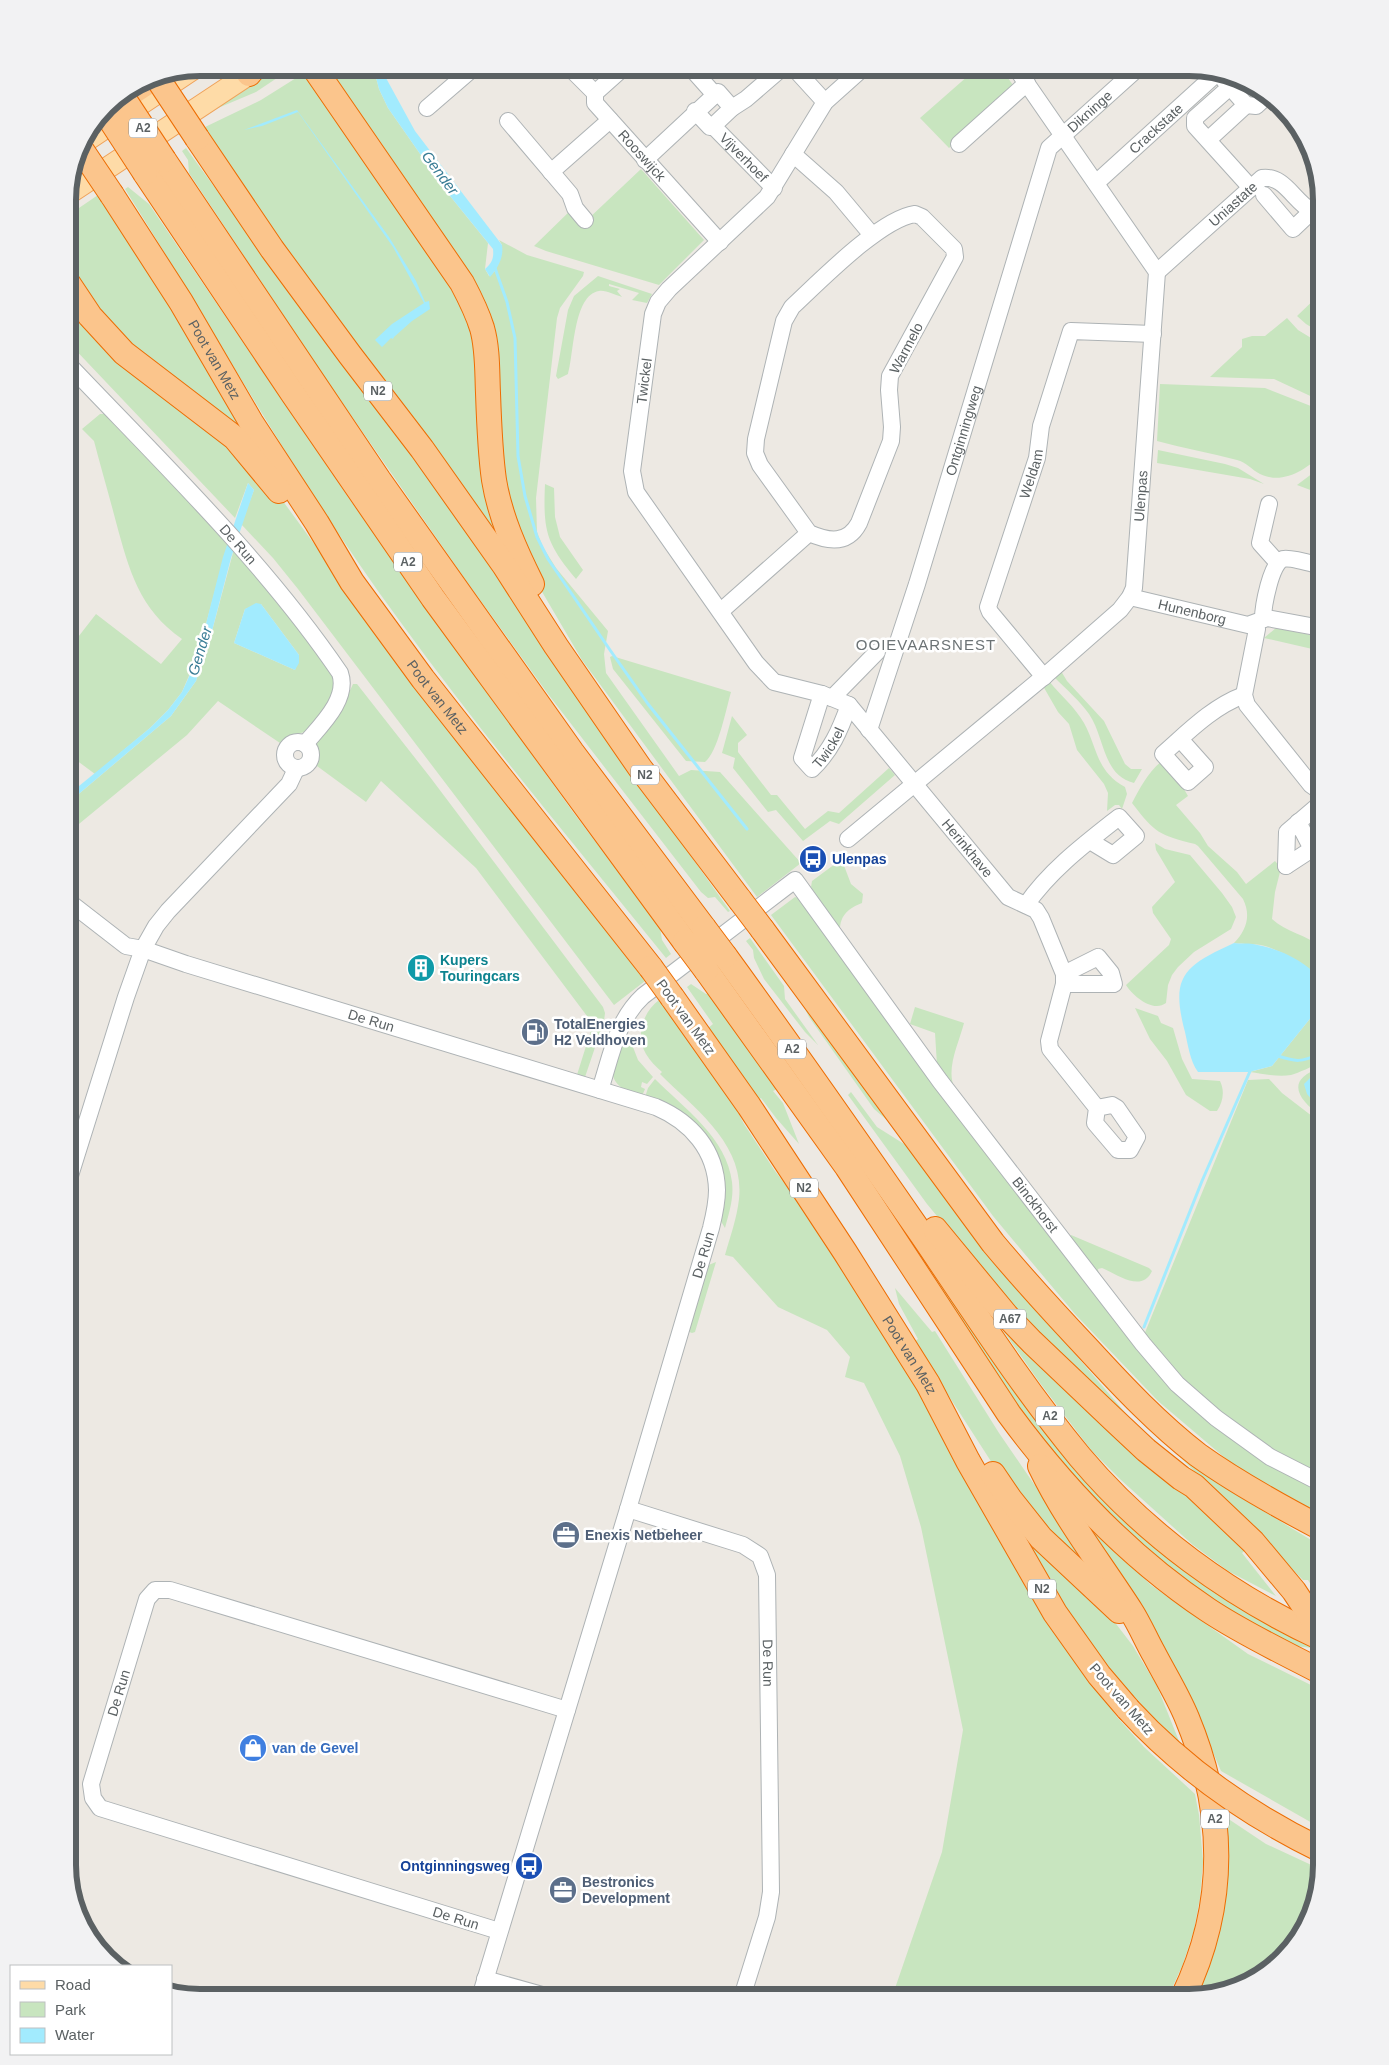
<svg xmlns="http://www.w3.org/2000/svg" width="1389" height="2065" viewBox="0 0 1389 2065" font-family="Arial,sans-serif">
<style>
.green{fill:#c8e5bf;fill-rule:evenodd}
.water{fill:#a2ebfe}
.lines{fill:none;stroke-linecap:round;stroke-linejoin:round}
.stream{stroke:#a2ebfe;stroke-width:3}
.minor-casing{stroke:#aeb3b5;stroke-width:18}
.major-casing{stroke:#efa25a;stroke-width:23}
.highway-casing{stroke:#ed6d03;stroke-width:26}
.minor{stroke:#fff;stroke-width:16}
.major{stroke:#fedba7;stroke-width:21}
.highway{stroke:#fbc58c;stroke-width:24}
.highway-bridge-casing{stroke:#ed6d03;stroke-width:26;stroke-linecap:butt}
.highway-bridge{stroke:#fbc58c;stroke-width:24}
.labels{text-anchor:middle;stroke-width:5;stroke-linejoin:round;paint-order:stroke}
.shield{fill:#fff;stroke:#8c9092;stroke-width:1}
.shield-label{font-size:12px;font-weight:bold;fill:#5b6163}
.street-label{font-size:14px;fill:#5b6163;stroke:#fff}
.transit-label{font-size:14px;font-weight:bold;fill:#164399;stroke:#fff;text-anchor:start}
.culture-label{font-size:14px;font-weight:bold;fill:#0d838f;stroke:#fff;text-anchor:start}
.service-label{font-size:14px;font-weight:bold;fill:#4e5e75;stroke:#fff;text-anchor:start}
.shop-label{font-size:14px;font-weight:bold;fill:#366cbe;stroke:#fff;text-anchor:start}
.water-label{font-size:15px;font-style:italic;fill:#387c95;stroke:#fff}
.neighbourhood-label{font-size:15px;letter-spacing:1px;fill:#6c7375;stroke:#fff}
.rim{fill:none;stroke:#5b6163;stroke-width:6}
</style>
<rect width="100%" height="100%" fill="#ede9e3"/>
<!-- green -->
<path class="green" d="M273,68H292L256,92L218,108L197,120Z
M327,68H380L386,78L378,69L374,70L379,89L388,108L446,191L488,243L485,269L489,276L495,271L502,245L499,240L527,255L584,272L583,276L560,308L557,318L536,498L537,532L543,547L556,568L608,631L604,654L606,673L679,776L691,770L720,772L801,863L757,897L582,660L531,573L509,521L490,355L410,192L382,144Z
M977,68H1001L1015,88L949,148L920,118Z
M304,73L471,309L521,575L300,270L203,128L261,100Z
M186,148L263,254L414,456L494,571L566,681L730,911L728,912L715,897L708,898L701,892L548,694L465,579L323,375L189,173L188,160L182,151Z
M641,169L704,240L659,285L546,251L534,246L574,207L587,220Z
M128,187L149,204L350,500L573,812L660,927L662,940L671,954L666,958C576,846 483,736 399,620C298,483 216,333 125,189Z
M98,195L109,205L297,507L128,349L68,272V222L79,208Z
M598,276L652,294L647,303L632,300L639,293L609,284V286L620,289L617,291L622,297C615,295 606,290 599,291C573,295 574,355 568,374L558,379L556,376L568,310L574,296Z
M68,293L266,478L413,679L637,967L635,968L645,981L614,1005L298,589L273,558L241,524L254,490L248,483L235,518L68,342Z
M1321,293V333L1306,324L1297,316Z
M1287,318L1298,330L1321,344V401L1274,379L1210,377L1242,347V339L1252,336H1265Z
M1160,384L1265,388L1321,410V454C1307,470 1282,485 1260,474C1252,470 1246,462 1237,460C1210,453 1183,448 1157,441Z
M100,414H104L228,543L197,657L182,692L168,710L150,728L95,774L68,754V650L96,614L161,664L182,639C139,609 129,570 116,522C109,495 101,468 94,441L82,429Z
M1158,450L1225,464L1238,468L1264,484L1250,479L1157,463Z
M1321,467V494L1297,485Z
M545,484L554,488L555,517L560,537L583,570L576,579C546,543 543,531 545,484Z
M234,549L270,590L332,673L334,685L332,696L322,712L307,731L286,738L280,743L218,701L187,735L68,833V803L171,716L196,681L212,631ZM261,604L299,655L295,670L234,643L245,609Z
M1276,628L1321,637V651L1264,638Z
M612,656L731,692C726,709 718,752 705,762L686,761L613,669L610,657Z
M1061,671L1067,681L1104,721L1125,764L1131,769H1142L1134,783C1102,775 1105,737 1089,714C1080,701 1066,689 1054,677Z
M1049,681C1060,695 1075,707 1084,723C1098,749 1096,771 1125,787L1127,794L1122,809L1119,805H1115L1107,811L1108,793L1104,784L1077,750L1069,724L1058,712L1043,686Z
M353,684H357L430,777L603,1007L605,1013L604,1021L585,1077L576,1078L593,1024L476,868L381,781L366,802L317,766V739L348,695Z
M732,716L747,735L738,743V752L771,795H777L805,829L828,811L839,813L889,768L895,775L841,822L839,824L830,821L803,841L776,810L768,812L733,768L735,758L722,753Z
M1162,761L1181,784L1188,796L1176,805L1200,833L1208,846L1237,872L1246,884L1275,861L1281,868L1275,892L1272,919C1286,932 1307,935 1321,947V980C1310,966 1282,951 1265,946C1254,943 1244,945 1234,943C1247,930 1251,915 1243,899L1198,846L1195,844C1159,835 1155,833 1132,803C1140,788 1148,772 1162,761Z
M1155,843L1165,849L1190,855L1222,893L1232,907L1236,917L1231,929L1194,952L1178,967L1172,975L1168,985L1166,1003C1153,1013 1133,996 1126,985L1169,945L1171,939L1153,913L1152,907L1175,882L1156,850Z
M839,861L843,863L851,884L863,894L862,903C849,908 840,915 840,930L811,896L815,893L811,887L812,881Z
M795,897L798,898L1174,1385L1321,1488V1518L1258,1486L1158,1401L1075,1314L993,1216L771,915Z
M750,938L784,986L785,999L818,1045L805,1032L764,979L754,958L753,950L746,941Z
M721,962L1073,1458L1308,1643L1311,1648L1276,1643L1164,1569L1056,1463L714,967Z
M791,981L895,1127L874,1109L809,1017Z
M691,984L706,994L709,993L777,1089L773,1091L783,1103L799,1144L776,1118L761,1098L758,1100L707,1029L713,1024L687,987Z
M659,1000L730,1097L744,1124L775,1171L819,1228L855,1282L1071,1650L1117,1717L1144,1747L1195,1794L1199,1815L1203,1861L1200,1898L1194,1930L1183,1964L1168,1997H892L942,1852L963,1730L921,1527L900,1456L864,1383L845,1377L850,1357L827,1330L778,1307L733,1257L725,1255C730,1237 737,1218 739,1199C745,1144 695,1109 660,1074L662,1072C656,1067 650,1061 646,1054C635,1036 643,1012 659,1000Z
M1321,1005V1063C1312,1066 1299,1073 1291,1075C1278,1077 1263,1074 1250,1072L1272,1066Z
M915,1007L964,1023C959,1043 945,1070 955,1089L937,1065L935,1033L910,1024Z
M1135,1008L1158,1016L1161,1023L1173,1028L1182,1059L1192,1079L1220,1081C1225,1091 1223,1102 1217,1111H1210L1186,1095L1167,1061L1150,1039Z
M623,1034L631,1042L638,1060L653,1077L647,1084L642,1082L641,1087L645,1089L642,1096C630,1092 617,1089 613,1076Z
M1321,1068V1075L1311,1077L1314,1104L1321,1110V1116C1297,1099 1285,1079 1321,1068Z
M655,1079C684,1108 727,1138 732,1182C734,1198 729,1213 725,1228L719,1218L717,1161L645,1097L648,1088Z
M1269,1079L1282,1093L1321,1123V1479C1271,1451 1221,1421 1181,1380C1167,1366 1156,1350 1144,1335L1248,1080Z
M851,1092L877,1127L912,1149L1027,1298L1147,1438L1014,1309L927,1204L848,1095Z
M1071,1235L1149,1268L1152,1271C1142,1293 1118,1275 1102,1268L1098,1269L1099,1276L1069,1237Z
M716,1262L695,1332L692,1333L687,1331L706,1266Z
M895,1288L932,1332L935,1331L999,1433L1099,1579L1014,1497L914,1342L918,1339L899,1304Z
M997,1322L1247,1549L1242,1553L1276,1596L1228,1571L1193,1545L1121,1480L1091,1450L1040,1383Z
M1160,1437L1232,1492L1321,1546V1601L1308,1580H1303Z
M1002,1503L1110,1616L1133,1646L1157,1686L1181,1746L1161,1727L1134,1696L1132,1697L1103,1673Z
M1065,1504L1151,1585L1248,1654L1321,1690V1828L1221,1771L1191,1701Z
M1221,1814L1266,1844L1320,1869L1304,1932L1255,1980L1193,1997Z"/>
<!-- water -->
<path class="water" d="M377,68L386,78L415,131L502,245C504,257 498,268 490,277L485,269C492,263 494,258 493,249L446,191L388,108L379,89L374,70Z
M297,110L389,237L416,281L425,302L429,301L430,309L412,321L394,337L393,339L391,338L382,347L375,340L377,338L392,324L424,303L393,247L298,112L262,126L244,130Z
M248,483L254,490L231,558L212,631L196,681L171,716L68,803V795L150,728L168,710L182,692L197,659L223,557Z
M256,603L261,604L299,655V663L295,670L234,643L245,609Z
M1234,943C1240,944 1247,943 1253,944C1278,948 1305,960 1321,980V1005L1272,1066L1249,1072H1198C1190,1061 1188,1045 1185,1032C1170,976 1184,966 1234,943Z
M1321,1075V1110L1307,1094L1304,1084L1311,1077Z"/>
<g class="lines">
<!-- stream -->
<path class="stream" d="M495,268L507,302L515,338L518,456L525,496L537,537L548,559L610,650L648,704L747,829
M1275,1055C1296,1062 1301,1063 1321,1053
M1144,1327L1202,1181L1251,1069"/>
<defs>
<g id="minor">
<path d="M570,68L595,93"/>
<path id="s1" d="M623,68L595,93V103L720,242"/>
<path d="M691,68L715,95"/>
<path d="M794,68L825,102"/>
<path id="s2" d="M863,68L825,102L767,197L669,289L658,302L653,314L632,471L636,492L756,663L774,682L822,694L849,705L1008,897L1036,910L1041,918L1064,974V984L1049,1041L1050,1049L1097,1108L1095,1123L1118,1150H1130L1137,1137L1117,1108L1112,1105L1097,1108"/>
<path d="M1230,87L1195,118V126L1251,188"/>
<path d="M1246,105L1256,106L1268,95"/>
<path d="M427,108L471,70L470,68"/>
<path id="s3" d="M695,111L710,127L713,126L774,188"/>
<path d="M508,121L570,194L575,208L585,220"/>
<path d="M713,126L732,108L746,99L782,68"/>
<path d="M1209,139L1246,105L1224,80"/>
<path d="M959,144L1027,83"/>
<path d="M793,154L836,192L872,235"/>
<path d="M645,160L718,92L732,108"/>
<path d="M551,172L610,120"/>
<path id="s4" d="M1096,183L1216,74"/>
<path d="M1264,195L1293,229L1312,211L1320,207"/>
<path d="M915,214L922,217L954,249L955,257L890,376L889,390L892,427L891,441L859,523C848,544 829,542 809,533L760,465L755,453L756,439L784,321L792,307C819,282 880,219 915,214Z"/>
<path id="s5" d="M1157,272L1262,178C1285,175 1294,202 1312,211"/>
<path id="s6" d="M68,364C161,462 264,561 340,673C349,699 321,725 305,744"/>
<path d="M1269,504L1260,543L1277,562"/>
<path id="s7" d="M1130,597L1248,625L1267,618L1321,628"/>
<path d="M721,611L809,533"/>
<path d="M1263,619C1263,607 1271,562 1283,559C1291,557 1313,564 1321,566"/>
<path d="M1255,623L1257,629L1244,695L1247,705L1311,785L1321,792"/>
<path id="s8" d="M1044,677L990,612L988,607L1037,458L1041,426L1071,331L1153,334"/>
<path id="s9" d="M822,694L802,758L812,769C831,751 840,730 849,705"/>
<path d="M832,698L877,652"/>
<path id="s10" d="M869,730L917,584L1049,148L1138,68"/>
<path d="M1180,739L1205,767L1188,782L1163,754C1188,732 1212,707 1244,695"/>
<circle cx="298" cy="755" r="13"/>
<path id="s11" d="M848,839L1047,674L1120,610L1130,597L1134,588L1157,272L1016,68"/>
<path d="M1286,866L1287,832L1321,803"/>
<path d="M1286,866L1312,849L1298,822"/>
<path d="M68,901L126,946L143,949L156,926L168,911L289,784L296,769"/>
<path d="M1026,905C1050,870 1086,843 1119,817L1136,836L1113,855L1090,841"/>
<path d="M1064,974L1098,957L1111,973L1114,984H1064"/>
<path id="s12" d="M600,1090C611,1057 616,1021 643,996L795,880L940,1081L1143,1344L1177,1384L1216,1418L1270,1457L1321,1483"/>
<path id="s13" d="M68,1182L126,997L143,949L186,964L656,1107C691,1122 716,1150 717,1190C717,1203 714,1216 711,1228L628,1509L480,1997"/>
<path id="s14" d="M628,1509L743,1545L760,1556L767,1575L771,1892L767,1917L742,1997"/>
<path id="s15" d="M499,1931L100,1808L93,1798L91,1784L147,1599L155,1590H170L567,1710"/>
<path d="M485,1979L549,1997"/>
</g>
<path id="major" d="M81,144L193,69
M68,194L258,68"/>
<g id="highway">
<path d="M314,68L462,283C470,298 477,312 482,328C488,349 487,372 488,393C489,422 490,452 494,480C500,517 516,552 532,584"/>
<path d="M249,74L253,68"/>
<path d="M107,109L157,76"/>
<path d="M197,138L272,249L350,355L422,449L504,565L556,646L640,768L740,900"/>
<path d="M164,160L379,480L572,752L704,928"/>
<path d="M145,173L293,394L433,598L685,942"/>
<path id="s16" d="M112,195L181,302L251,422L317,523L352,582L423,679L651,968"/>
<path d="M68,283L90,316L124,353L235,438L279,491"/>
<path d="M762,929L993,1243C1024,1280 1056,1315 1089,1350C1123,1387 1158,1424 1198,1455C1237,1483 1279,1506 1321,1528"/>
<path d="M725,956C792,1048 857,1141 922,1235C973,1310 1022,1387 1080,1457C1145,1534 1230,1596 1321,1638"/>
<path d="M706,970L847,1167L1009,1414C1065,1490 1130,1558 1208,1610C1244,1634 1283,1652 1321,1672"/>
<path id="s17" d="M672,997L749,1106L845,1252L928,1384L968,1461L1055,1613L1099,1675L1128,1709"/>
<path d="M935,1229L1006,1315L1032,1342L1114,1420L1146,1450L1181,1478L1194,1486L1253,1542L1294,1591L1321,1632"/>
<path d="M1040,1466C1065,1518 1100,1563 1131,1611C1140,1625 1146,1640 1154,1654C1165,1675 1178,1696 1187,1718C1226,1812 1227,1906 1183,1997"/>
<path d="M993,1474L1010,1499L1041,1538L1119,1611"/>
</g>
</defs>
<!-- minor casing -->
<use href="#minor" class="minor-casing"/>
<!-- major casing -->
<use href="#major" class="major-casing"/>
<!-- highway casing -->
<use href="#highway" class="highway-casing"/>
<!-- minor -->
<use href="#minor" class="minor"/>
<!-- major -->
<use href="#major" class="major"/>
<!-- highway -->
<use href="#highway" class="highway"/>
<defs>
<path id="highway-bridge" d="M156,76L197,138
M122,96L164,160
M104,110L145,173
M79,146L112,195
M740,900L762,929
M704,928L725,956
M685,942L706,970
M651,968L672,997
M1128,1709C1184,1770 1247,1814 1321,1850"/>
</defs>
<!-- highway-bridge casing -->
<use href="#highway-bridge" class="highway-bridge-casing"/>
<!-- highway-bridge -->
<use href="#highway-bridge" class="highway-bridge"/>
</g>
<!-- icons -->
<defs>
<symbol id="bus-disc" viewBox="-11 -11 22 22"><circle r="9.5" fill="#1a4fb4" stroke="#fff"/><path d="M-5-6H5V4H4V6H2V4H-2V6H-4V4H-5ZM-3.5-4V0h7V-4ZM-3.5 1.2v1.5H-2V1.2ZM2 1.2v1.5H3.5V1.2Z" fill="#fff"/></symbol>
<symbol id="building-disc" viewBox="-11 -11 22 22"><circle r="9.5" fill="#0f9aa8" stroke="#fff"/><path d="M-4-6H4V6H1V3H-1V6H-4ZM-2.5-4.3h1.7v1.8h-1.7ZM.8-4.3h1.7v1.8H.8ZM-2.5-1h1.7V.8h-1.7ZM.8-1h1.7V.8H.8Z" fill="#fff"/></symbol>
<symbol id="fuel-disc" viewBox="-11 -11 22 22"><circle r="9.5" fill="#5c6f8a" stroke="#fff"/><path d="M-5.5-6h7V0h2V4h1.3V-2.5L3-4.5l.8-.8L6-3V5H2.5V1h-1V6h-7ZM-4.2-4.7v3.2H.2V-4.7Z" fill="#fff"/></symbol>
<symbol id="office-disc" viewBox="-11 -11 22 22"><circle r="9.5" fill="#5c6f8a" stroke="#fff"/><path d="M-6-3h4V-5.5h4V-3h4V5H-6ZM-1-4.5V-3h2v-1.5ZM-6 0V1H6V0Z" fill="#fff"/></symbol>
<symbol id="shop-disc" viewBox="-11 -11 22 22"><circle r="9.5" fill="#3f7fe0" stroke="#fff"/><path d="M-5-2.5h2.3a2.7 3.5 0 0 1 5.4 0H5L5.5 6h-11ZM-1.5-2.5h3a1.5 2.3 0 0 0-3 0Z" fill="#fff"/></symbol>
</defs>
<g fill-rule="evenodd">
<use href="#bus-disc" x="797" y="843" width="32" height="32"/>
<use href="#building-disc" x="405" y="952" width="32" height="32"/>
<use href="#fuel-disc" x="519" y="1016" width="32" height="32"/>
<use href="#office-disc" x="550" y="1519" width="32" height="32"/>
<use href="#shop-disc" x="237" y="1732" width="32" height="32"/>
<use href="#bus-disc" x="513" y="1850" width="32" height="32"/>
<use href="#office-disc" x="547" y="1874" width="32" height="32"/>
</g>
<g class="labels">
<!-- shield labels -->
<g class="shield">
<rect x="129" y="118.5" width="28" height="19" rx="4"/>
<rect x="364" y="381.5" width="28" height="19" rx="4"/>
<rect x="394" y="552.5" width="28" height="19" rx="4"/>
<rect x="631" y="765.5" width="28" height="19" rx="4"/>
<rect x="778" y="1039.5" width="28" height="19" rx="4"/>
<rect x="790" y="1178.5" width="28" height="19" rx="4"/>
<rect x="994" y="1309.5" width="32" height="19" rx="4"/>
<rect x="1036" y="1406.5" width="28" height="19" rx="4"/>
<rect x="1028" y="1579.5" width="28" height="19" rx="4"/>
<rect x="1201" y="1809.5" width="28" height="19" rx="4"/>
</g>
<g class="shield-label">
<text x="143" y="132">A2</text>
<text x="378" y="395">N2</text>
<text x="408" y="566">A2</text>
<text x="645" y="779">N2</text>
<text x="792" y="1053">A2</text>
<text x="804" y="1192">N2</text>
<text x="1010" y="1323">A67</text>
<text x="1050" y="1420">A2</text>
<text x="1042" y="1593">N2</text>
<text x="1215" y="1823">A2</text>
</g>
<!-- street labels -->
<g class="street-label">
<text dy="5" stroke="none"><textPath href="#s10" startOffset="664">Dikninge</textPath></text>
<text dy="5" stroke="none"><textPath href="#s4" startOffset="81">Crackstate</textPath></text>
<text dy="5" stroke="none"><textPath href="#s1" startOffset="118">Rooswijck</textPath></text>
<text dy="5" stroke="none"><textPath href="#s3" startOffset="69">Vijverhoef</textPath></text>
<text dy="5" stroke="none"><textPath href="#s5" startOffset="102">Uniastate</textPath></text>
<text transform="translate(906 348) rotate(-62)" y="5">Warmelo</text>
<text dy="5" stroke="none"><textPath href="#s16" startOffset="194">Poot van Metz</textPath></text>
<text transform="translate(644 381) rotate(-83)" y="5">Twickel</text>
<text dy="5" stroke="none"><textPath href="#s10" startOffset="314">Ontginningweg</textPath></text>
<text dy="5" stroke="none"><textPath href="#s8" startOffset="230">Weldam</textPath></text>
<text dy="5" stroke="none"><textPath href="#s11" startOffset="474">Ulenpas</textPath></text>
<text dy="5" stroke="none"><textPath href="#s6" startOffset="248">De Run</textPath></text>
<text dy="5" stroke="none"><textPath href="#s7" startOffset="64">Hunenborg</textPath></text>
<text dy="5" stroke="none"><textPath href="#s16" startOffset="599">Poot van Metz</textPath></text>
<text dy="5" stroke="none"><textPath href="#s9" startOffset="109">Twickel</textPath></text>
<text dy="5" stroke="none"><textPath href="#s2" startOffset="1006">Herinkhave</textPath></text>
<text transform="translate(686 1017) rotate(54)" y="5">Poot van Metz</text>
<text dy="5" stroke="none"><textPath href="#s13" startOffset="484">De Run</textPath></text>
<text dy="5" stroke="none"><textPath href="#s12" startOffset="700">Binckhorst</textPath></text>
<text transform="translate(703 1255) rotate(-74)" y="5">De Run</text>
<text dy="5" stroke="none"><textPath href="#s17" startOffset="430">Poot van Metz</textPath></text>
<text dy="5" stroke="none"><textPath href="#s14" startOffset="249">De Run</textPath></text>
<text dy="5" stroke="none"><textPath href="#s15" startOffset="539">De Run</textPath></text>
<text transform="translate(1122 1699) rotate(49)" y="5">Poot van Metz</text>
<text transform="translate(456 1918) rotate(17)" y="5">De Run</text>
</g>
<!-- transit labels -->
<g class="transit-label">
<text x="832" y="864">Ulenpas</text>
<text x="510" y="1871" text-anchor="end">Ontginningsweg</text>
</g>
<!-- culture labels -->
<g class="culture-label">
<text x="440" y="965">Kupers<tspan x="440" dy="16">Touringcars</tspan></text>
</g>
<!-- service labels -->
<g class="service-label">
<text x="554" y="1029">TotalEnergies<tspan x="554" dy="16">H2 Veldhoven</tspan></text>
<text x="585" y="1540">Enexis Netbeheer</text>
<text x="582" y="1887">Bestronics<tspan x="582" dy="16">Development</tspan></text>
</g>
<!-- shop labels -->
<g class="shop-label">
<text x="272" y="1753">van de Gevel</text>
</g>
<!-- water labels -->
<g class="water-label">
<text transform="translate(440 173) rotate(53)" y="5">Gender</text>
<text transform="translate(200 651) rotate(-73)" y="5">Gender</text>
</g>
<!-- neighbourhood labels -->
<g class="neighbourhood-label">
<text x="926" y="650">OOIEVAARSNEST</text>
</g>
</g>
<!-- crop -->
<path d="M0 0H1389V2065H0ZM200 76H1189A124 124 0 0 1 1313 200V1865A124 124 0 0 1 1189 1989H200A124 124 0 0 1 76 1865V200A124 124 0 0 1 200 76Z" fill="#f2f2f3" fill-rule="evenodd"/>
<path class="rim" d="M200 76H1189A124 124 0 0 1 1313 200V1865A124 124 0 0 1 1189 1989H200A124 124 0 0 1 76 1865V200A124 124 0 0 1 200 76Z"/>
<!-- legend -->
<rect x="10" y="1965" width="162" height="90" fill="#ffffff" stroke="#bdc0c1"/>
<rect x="20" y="1981" width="25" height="8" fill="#fedba7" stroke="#bdc0c1"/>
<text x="55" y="1990" font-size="15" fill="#5b6163">Road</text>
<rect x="20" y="2002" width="25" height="15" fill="#c8e5bf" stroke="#bdc0c1"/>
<text x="55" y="2015" font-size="15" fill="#5b6163">Park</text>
<rect x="20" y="2028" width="25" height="15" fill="#a2ebfe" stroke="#bdc0c1"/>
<text x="55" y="2040" font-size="15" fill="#5b6163">Water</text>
</svg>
